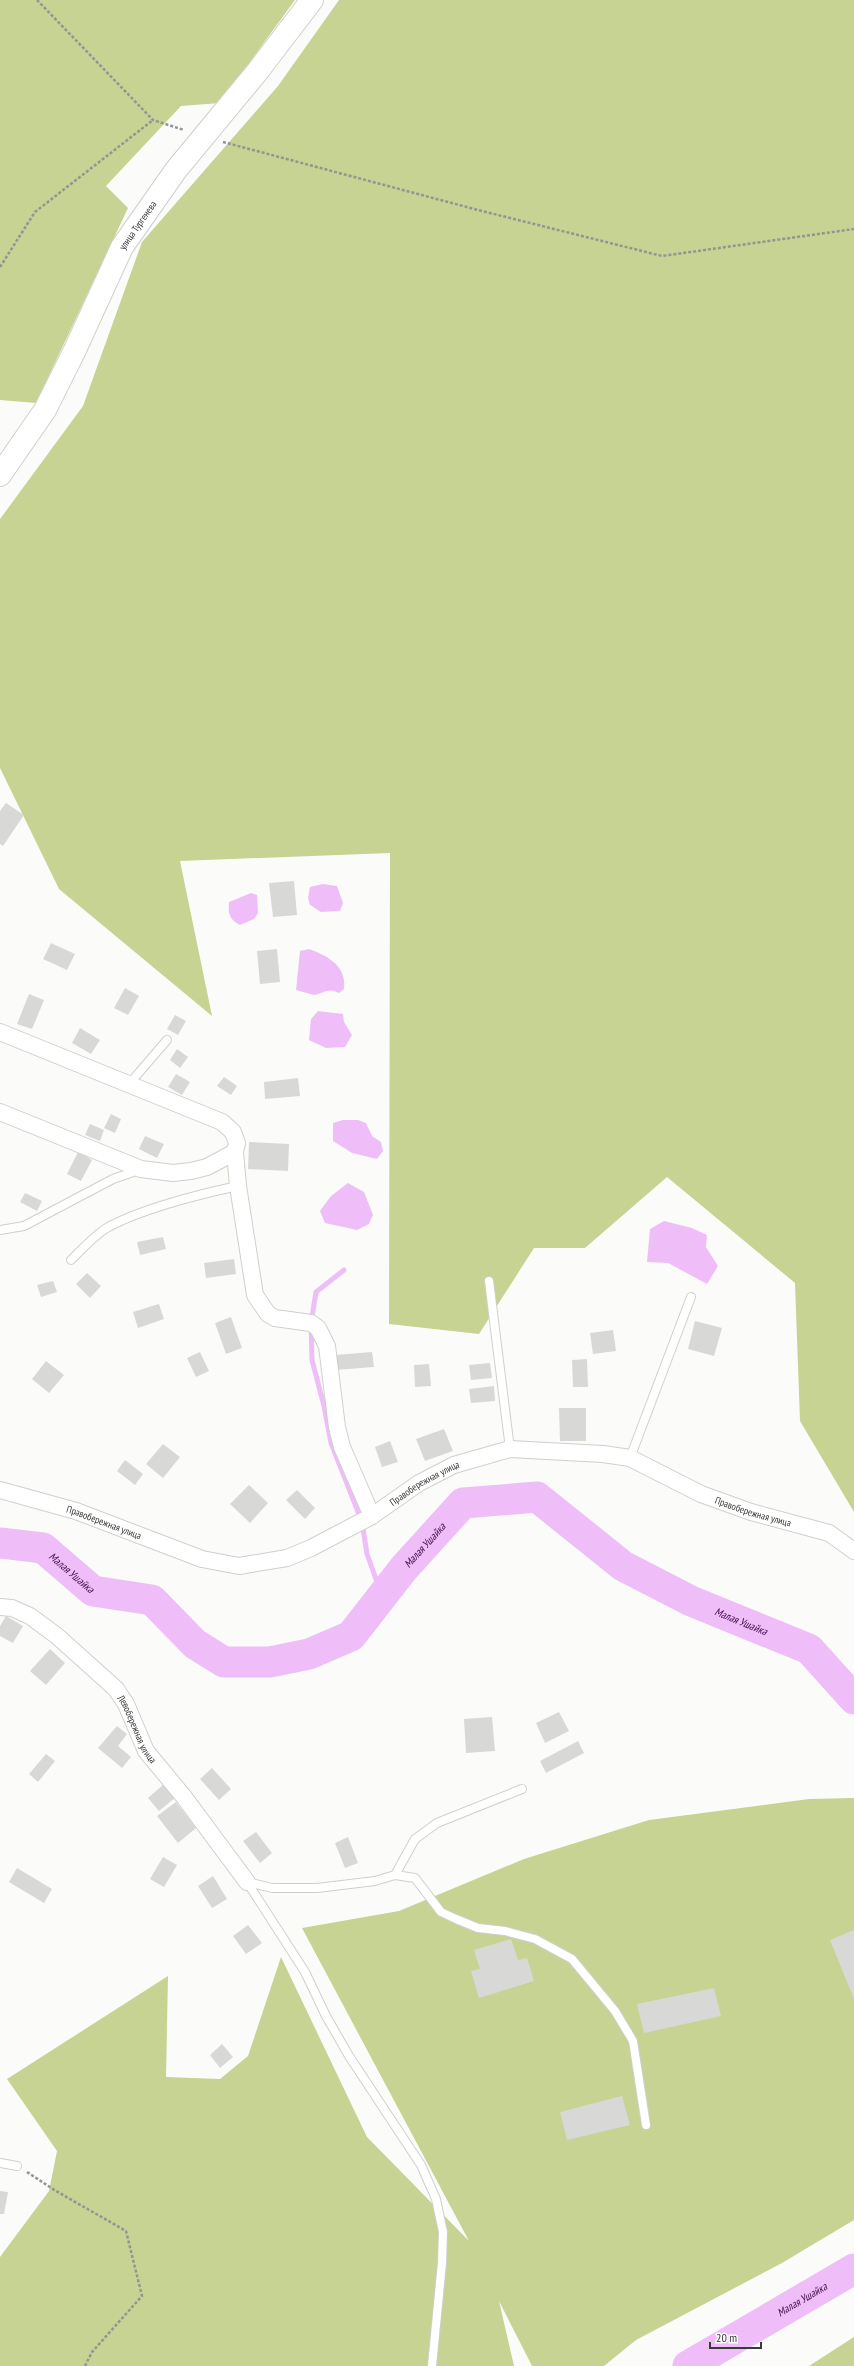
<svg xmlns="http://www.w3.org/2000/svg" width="854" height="2366" viewBox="0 0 854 2366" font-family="'PT Sans Narrow',sans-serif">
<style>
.green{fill:#c6d393}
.water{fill:#efbef8}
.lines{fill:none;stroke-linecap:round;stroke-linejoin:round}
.stream{stroke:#efbef8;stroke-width:5}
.river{stroke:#efbef8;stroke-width:31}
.building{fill:#d8d9d6}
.lane-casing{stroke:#cfd0cc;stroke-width:10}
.street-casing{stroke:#cfd0cc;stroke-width:18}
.secondary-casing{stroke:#cfd0cc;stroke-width:24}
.path{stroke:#949492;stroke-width:2.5;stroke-dasharray:3 2;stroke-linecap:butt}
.lane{stroke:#fff;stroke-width:8}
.street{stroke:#fff;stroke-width:16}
.secondary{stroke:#fff;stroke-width:22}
.labels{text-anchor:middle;stroke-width:3;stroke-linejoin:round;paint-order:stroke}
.street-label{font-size:10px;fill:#3a3a39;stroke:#fbfcf9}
.water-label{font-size:11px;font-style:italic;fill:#440c4e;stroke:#fbfcf9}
</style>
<rect width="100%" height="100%" fill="#fbfcf9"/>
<!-- green -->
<path class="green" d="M0,0H295L220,103L181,106L106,186L128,208L36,403L0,400Z
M339,0H854V1512L800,1421L795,1283L667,1177L585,1248H534L479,1334L389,1324L390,853L180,861L212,1016L59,889L0,768V519L83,406L142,242L278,86Z
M854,1798V2220L782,2263L636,2340L604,2366H532L499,2301L514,2366H0V2257L49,2191L57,2151L7,2079L168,1976L166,2077L220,2079L248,2056L281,1957L367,2137L469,2241L302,1928L399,1911L524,1859L649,1820L809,1799Z
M854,2337V2366H809Z"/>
<!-- water -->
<path class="water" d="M323,884L337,886L343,903L340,911L321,912L310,905L308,898L310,887Z
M251,893L257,895L258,913L254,919L240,925C229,919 228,914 229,902Z
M309,949C328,956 347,966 344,989L339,993C328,987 325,993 314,995L296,990L300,951Z
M318,1011L343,1014L344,1022L352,1035L345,1047L326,1048L309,1040L311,1019Z
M343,1120H358L366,1123L372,1136L381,1142L383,1151L377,1159L352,1153L333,1141V1123Z
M348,1183L364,1192L373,1215L369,1224L357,1230L325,1223L320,1211L331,1196Z
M664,1221L692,1228L707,1235L706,1247L718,1266L707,1284L668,1263L647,1262L650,1229Z"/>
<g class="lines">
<!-- stream -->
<path class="stream" d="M344,1270L316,1292L311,1323L312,1360L324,1406L331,1443L362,1522L367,1554L382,1596"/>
<!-- river -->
<g class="river">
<path id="s1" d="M0,1543L43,1548L93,1591L152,1600L195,1644L224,1662H270L309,1654L351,1636L404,1568L463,1503L537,1497L623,1566L691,1601L809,1649L854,1699"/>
<path id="s2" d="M688,2366L854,2269"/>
</g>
</g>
<!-- building -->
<path class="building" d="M6,803L24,815L3,846L0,844V811Z
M294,881L297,915L273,917L269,883Z
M51,943L75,954L67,970L43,959Z
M277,949L280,982L260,984L257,951Z
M125,988L139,996L128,1015L114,1008Z
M29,994L44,1000L32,1029L17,1024Z
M175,1015L186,1021L178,1035L167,1029Z
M80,1028L100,1040L91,1054L72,1043Z
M177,1049L188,1057L180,1068L170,1060Z
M176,1074L190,1082L182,1095L168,1087Z
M224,1077L237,1086L231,1095L217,1086Z
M298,1078L300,1096L265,1099L264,1082Z
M111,1114L121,1119L115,1133L104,1128Z
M90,1124L104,1130L100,1141L85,1135Z
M145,1136L164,1144L157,1158L139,1149Z
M249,1142L289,1144L288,1171L248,1169Z
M78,1152L92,1160L81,1181L67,1174Z
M25,1193L42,1201L37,1211L20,1202Z
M163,1237L166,1249L140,1255L137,1242Z
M234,1259L236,1274L206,1278L204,1263Z
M87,1273L101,1286L90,1298L76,1284Z
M53,1281L57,1292L41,1297L37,1285Z
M159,1304L164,1319L138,1328L133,1312Z
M231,1317L242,1348L226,1354L215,1323Z
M695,1321L722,1328L714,1356L688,1349Z
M613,1330L616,1351L593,1354L590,1333Z
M200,1352L209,1371L196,1377L187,1358Z
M372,1352L374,1367L336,1370L335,1355Z
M587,1359L588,1387H573L572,1360Z
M46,1361L64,1375L49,1393L32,1379Z
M490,1363L492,1378L471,1380L469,1365Z
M429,1364L431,1386L415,1387L414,1365Z
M494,1386L495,1401L471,1403L469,1389Z
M559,1408H586V1441H560Z
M444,1429L453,1451L425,1461L416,1439Z
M390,1441L398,1462L382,1467L375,1447Z
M163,1444L180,1457L163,1478L146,1464Z
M125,1460L143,1474L135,1485L117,1471Z
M249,1485L268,1503L250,1523L230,1504Z
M297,1490L315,1508L305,1519L286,1500Z
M6,1616L23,1626L13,1643L0,1636V1626Z
M50,1649L65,1663L46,1685L30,1671Z
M559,1712L569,1731L545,1743L536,1723Z
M492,1717L495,1751L466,1753L464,1719Z
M117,1726L127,1734L118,1746L131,1757L122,1768L98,1748Z
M578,1741L584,1753L546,1773L540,1761Z
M46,1754L55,1761L38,1782L29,1774Z
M212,1768L231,1789L219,1800L200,1779Z
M164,1784L176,1797L159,1811L148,1798Z
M176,1802L196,1828L178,1843L157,1816Z
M256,1832L272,1853L260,1863L243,1841Z
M348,1837L358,1863L345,1868L335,1843Z
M163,1857L177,1865L164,1887L150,1879Z
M17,1868L52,1889L44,1903L9,1882Z
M213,1876L227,1899L212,1908L198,1886Z
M248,1925L262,1943L246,1954L233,1936Z
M854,1930V1999L830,1940Z
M511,1939L518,1960L527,1958L534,1981L479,1998L471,1971L480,1969L474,1950Z
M714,1988L721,2016L644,2033L637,2004Z
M222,2044L233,2057L220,2068L210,2055Z
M622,2096L630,2125L567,2140L560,2112Z
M0,2191L8,2192L4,2214H0Z"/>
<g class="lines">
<defs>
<path id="lane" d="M130,1083L167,1040
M0,1230L24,1226L113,1179L139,1170
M71,1260C82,1249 92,1238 105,1229C137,1210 200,1194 238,1186
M489,1281L510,1449
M630,1458L691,1297
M395,1875L415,1839L437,1823L522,1789
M247,1882L272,1888H317L375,1881L395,1875L415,1878L441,1912L456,1919L478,1928L505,1931L535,1939L572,1959L615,2011L633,2041L646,2125
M247,1882L305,1972L326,2016L349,2056L421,2165L436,2199L443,2232L442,2263L432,2366
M0,2163L17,2166"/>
<g id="street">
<path d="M0,1032L222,1122L233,1132L237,1143L235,1152L238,1186L255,1295L268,1314L275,1318L311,1323L318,1328L327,1346L337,1427L342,1447L372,1516"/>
<path d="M0,1112L141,1169L173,1173L191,1171L207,1167L235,1152"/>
<path id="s3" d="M0,1490L76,1511L202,1559L239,1566L287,1558L311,1548L372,1516L419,1483L454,1465L510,1449L603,1454L630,1458L701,1494L751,1512L829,1533L854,1551"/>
<path id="s4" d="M0,1607L12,1608L30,1616L57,1636L116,1689L126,1704L146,1751L184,1797L247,1882"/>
</g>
<g id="secondary">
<path id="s5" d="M0,475L45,410L74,352L122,247L176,170L257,72L312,0"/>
</g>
</defs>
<!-- lane casing -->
<use href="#lane" class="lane-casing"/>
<!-- street casing -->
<use href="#street" class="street-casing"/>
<!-- secondary casing -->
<use href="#secondary" class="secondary-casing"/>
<!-- path -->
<path class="path" d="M37,0L153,120L184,130
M223,142L478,210L662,256L854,229
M0,267L35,212L153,120
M27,2172L56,2191L126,2231L142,2296L92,2352L85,2366"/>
<!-- lane -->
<use href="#lane" class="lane"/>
<!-- street -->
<use href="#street" class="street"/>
<!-- secondary -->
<use href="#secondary" class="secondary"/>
</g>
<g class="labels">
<!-- street labels -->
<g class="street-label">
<text dy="4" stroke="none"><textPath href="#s5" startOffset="286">улица Тургенева</textPath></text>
<text dy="4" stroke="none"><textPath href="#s3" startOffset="457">Правобережная улица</textPath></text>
<text dy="4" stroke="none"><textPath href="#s3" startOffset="805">Правобережная улица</textPath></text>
<text dy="4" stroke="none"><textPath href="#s3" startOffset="109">Правобережная улица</textPath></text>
<text dy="4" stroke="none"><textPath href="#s4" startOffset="190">Левобережная улица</textPath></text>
</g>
<!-- water labels -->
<g class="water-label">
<text dy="4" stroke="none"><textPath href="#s1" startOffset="513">Малая Ушайка</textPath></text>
<text dy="4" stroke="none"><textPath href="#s1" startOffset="81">Малая Ушайка</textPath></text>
<text dy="4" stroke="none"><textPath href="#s1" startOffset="885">Малая Ушайка</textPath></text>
<text dy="4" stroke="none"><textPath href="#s2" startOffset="132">Малая Ушайка</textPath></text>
</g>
</g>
<!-- scale -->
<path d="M710 2342v6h51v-6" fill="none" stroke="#3a3a39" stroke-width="2"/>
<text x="716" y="2342" font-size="12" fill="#3a3a39" stroke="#fbfcf9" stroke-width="3" paint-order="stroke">20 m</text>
</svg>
